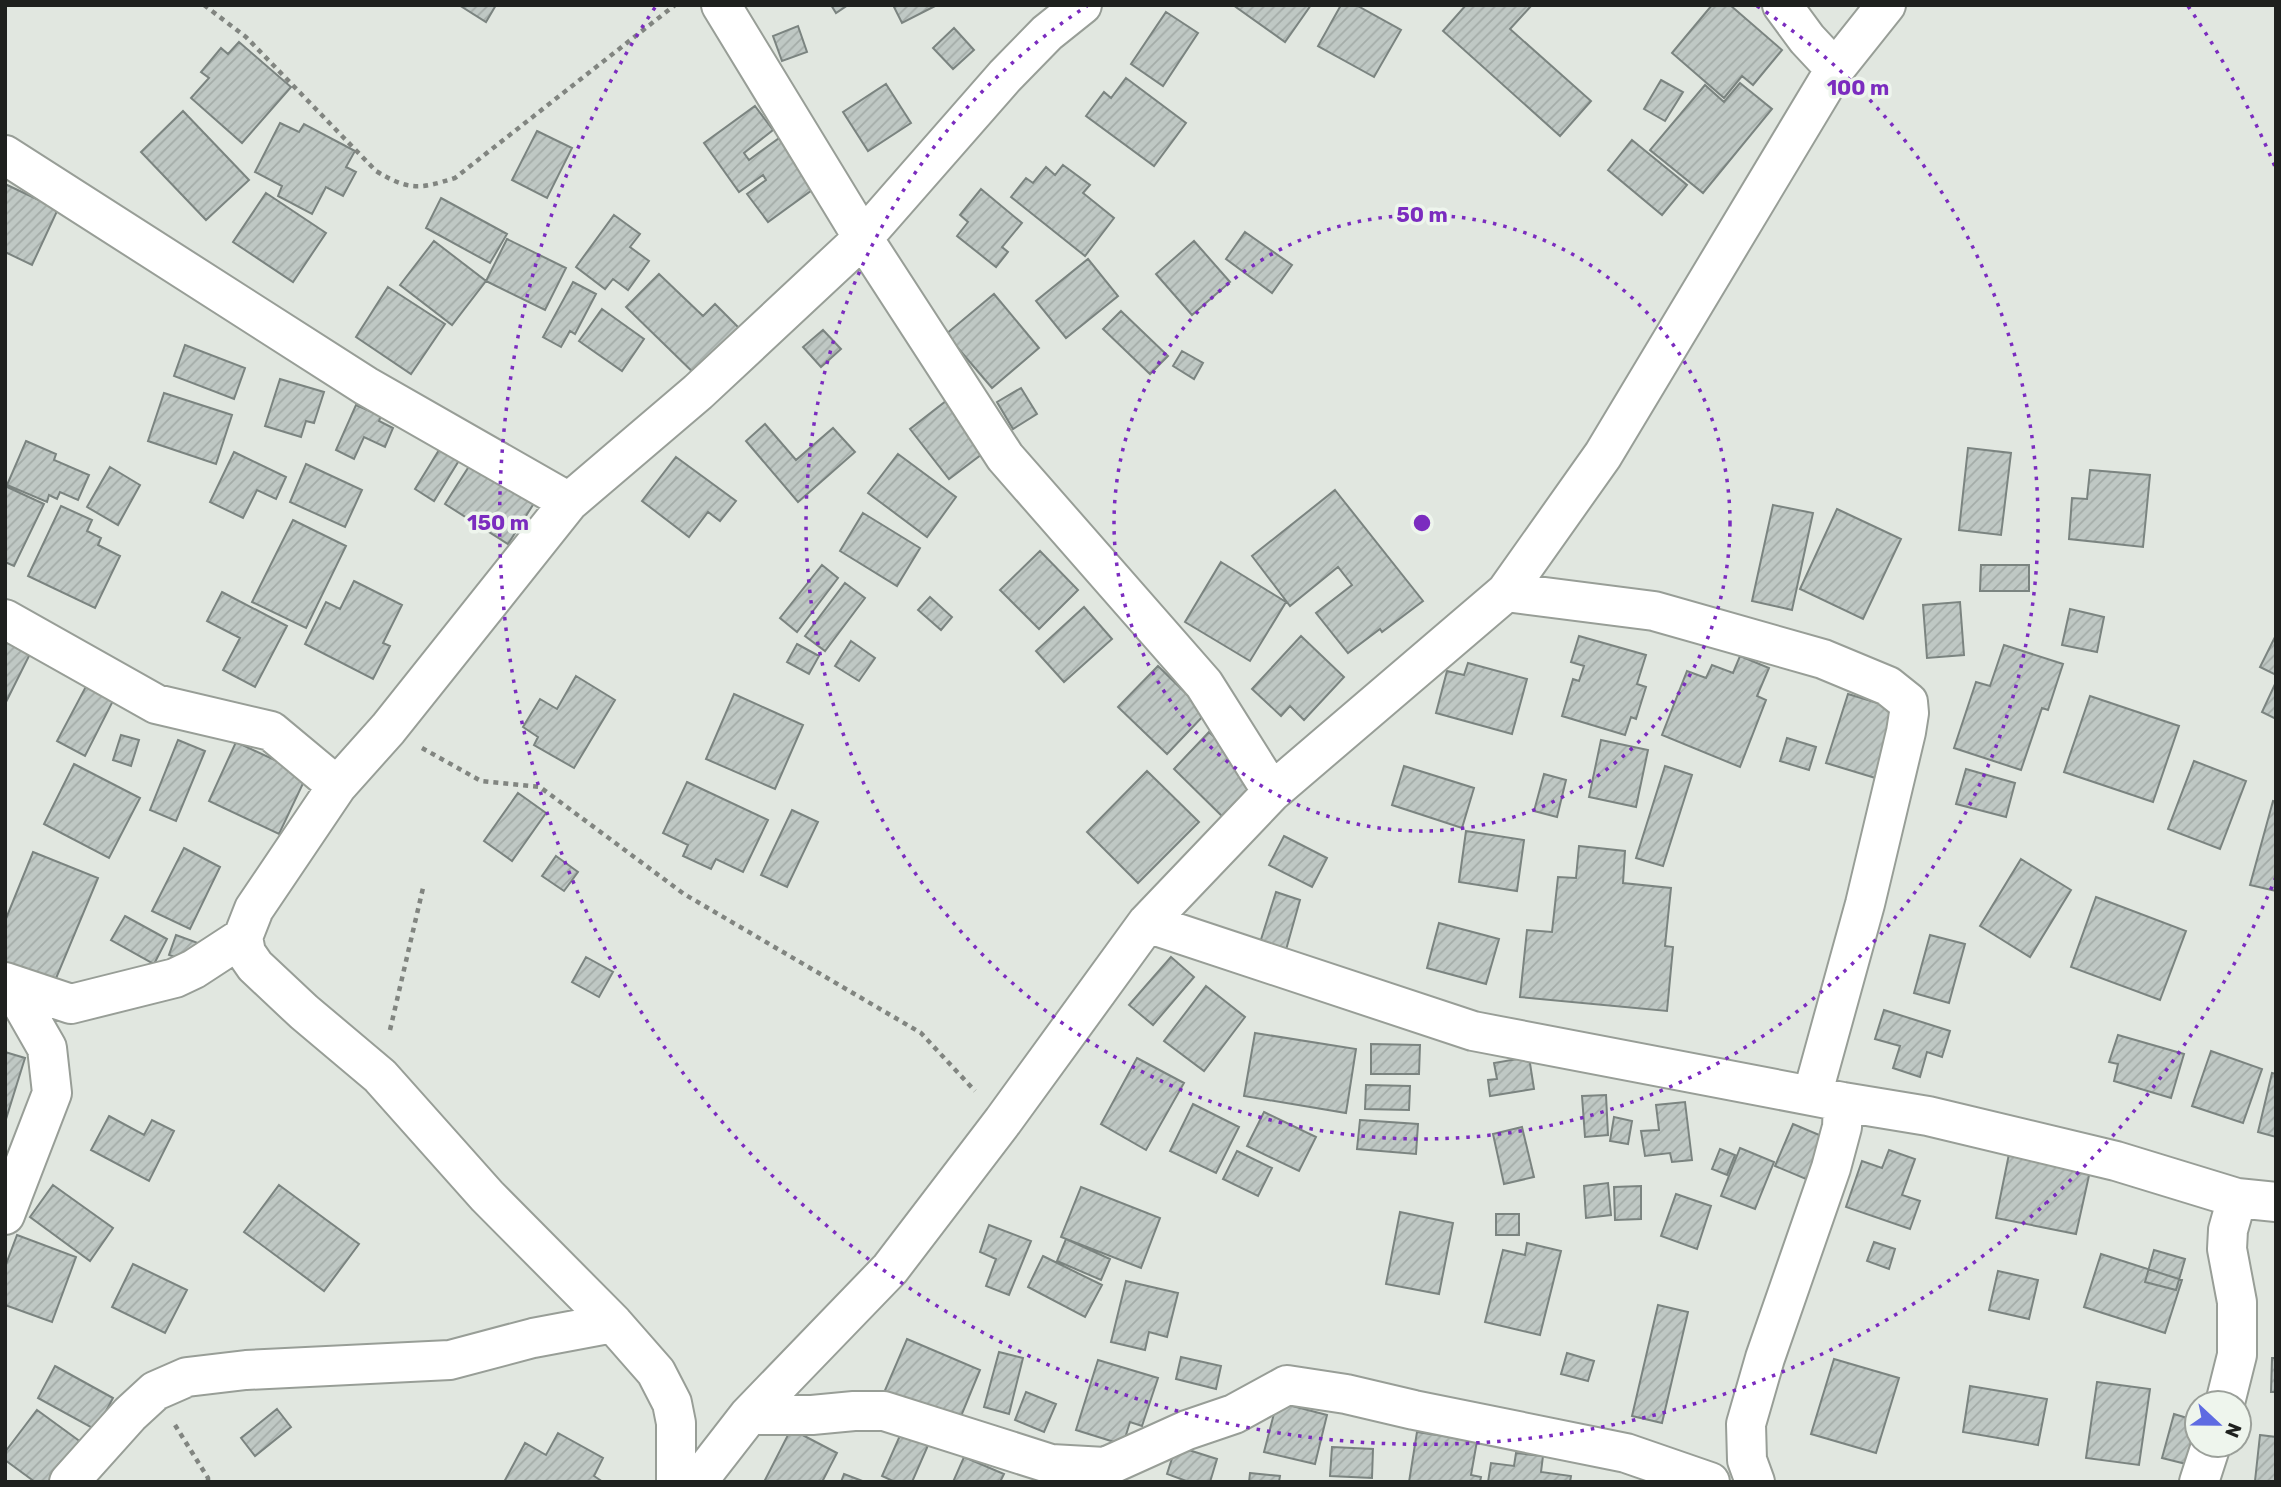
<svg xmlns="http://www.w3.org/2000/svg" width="2281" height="1487" viewBox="0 0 2281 1487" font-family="Rubik,sans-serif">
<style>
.building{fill:url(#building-hatch);stroke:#7b8480;stroke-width:2}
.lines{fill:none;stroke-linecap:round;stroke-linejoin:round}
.minor-casing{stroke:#989e97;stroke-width:42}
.path{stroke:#818580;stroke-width:4.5;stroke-dasharray:5 5;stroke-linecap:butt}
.minor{stroke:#fff;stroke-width:38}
.ring{fill:none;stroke:#7b2cbf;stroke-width:3.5;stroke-dasharray:3.5 7}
.centre{fill:#7b2cbf;stroke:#eef5ed;stroke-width:3.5}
.ring-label{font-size:21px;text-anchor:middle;font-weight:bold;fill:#7b2cbf;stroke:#eef5ed;stroke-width:7;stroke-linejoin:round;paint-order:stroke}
</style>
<defs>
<pattern id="building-hatch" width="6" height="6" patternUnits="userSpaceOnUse" patternTransform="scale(1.75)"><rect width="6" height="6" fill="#bfc8c4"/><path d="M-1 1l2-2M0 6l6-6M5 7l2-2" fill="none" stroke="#a4aca8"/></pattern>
</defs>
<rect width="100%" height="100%" fill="#e1e7e0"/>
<!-- building -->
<path class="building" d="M459,5H496L486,22Z
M831,5H848L836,13Z
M893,5H937L902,23Z
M1233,5H1311L1285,42Z
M1341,5H1356L1401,30L1374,77L1318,46Z
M1466,5H1532L1510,29L1591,101L1560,136L1443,31Z
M1712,5H1730L1782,50L1753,85L1742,76L1724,98L1672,53Z
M1166,12L1198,33L1163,86L1131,64Z
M798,26L807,52L782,61L773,36Z
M954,28L974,50L953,69L933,48Z
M239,42L291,87L242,143L191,98L209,78L201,72L221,48L228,54Z
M1126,78L1186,123L1154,166L1086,116L1104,92L1111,98Z
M1661,80L1683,92L1665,121L1644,109Z
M1740,83L1772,109L1703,193L1650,150L1705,85L1724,102Z
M886,84L911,123L868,151L843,112Z
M755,106L773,130L744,153L749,160L782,136L819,185L768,222L747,194L766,180L763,175L739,192L704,143Z
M183,111L249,180L206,220L141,152Z
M280,123L299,132L304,124L355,151L346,167L356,172L343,196L326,187L312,214L278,196L282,186L255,172Z
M537,131L572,148L547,198L512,180Z
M1632,140L1687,185L1662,215L1608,170Z
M1063,165L1090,185L1083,193L1114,218L1085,256L1011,197L1026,178L1033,183L1046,167L1055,175Z
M5,184L58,209L32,265L5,252Z
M981,189L1022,223L1002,247L1008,252L996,267L957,236L968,222L960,215Z
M266,193L326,233L293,282L233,242Z
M441,198L507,234L490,263L426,228Z
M614,215L640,234L630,247L649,261L628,290L613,279L605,289L576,267Z
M1245,232L1292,265L1272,293L1226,259Z
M507,239L566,268L545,310L486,281Z
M434,241L486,281L452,325L400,285Z
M1194,241L1230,282L1192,315L1156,274Z
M1088,259L1118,296L1066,338L1036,301Z
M659,274L703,316L715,304L747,336L703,382L626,307Z
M573,282L596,294L575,334L570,331L561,347L543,337Z
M388,287L445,324L411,374L356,337Z
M994,294L1039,348L992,388L946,334Z
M602,309L644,339L622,371L579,341Z
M1121,311L1168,356L1150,374L1103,329Z
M823,330L841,349L821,367L803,347Z
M185,345L245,368L234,399L174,376Z
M1182,351L1203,363L1194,379L1173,366Z
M280,379L324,392L314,423L306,421L301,437L265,426Z
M1021,388L1037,414L1013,429L997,402Z
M164,393L232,415L216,464L148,441Z
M955,394L994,445L949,479L910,429Z
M356,405L381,416L379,421L393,428L385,447L364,437L354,459L336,450Z
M765,424L796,460L833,428L855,452L798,502L746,441Z
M26,441L56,454L54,460L89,475L78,500L60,492L57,499L49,495L47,502L7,485Z
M444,442L463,454L434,501L415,489Z
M1968,448L2011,453L2001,535L1959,530Z
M234,452L286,477L276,499L257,490L243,518L210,502Z
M898,454L956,497L927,537L868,493Z
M475,457L538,497L508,544L445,504Z
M676,457L736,501L720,521L708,512L689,537L642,501Z
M306,464L362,490L345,527L290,502Z
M110,467L140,485L118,525L87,507Z
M2090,470L2150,475L2143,547L2069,539L2072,498L2087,499Z
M5,486L44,504L14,566L5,562Z
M1335,490L1423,601L1382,632L1380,629L1348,653L1316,613L1352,585L1338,567L1290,606L1252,556Z
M1773,505L1813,513L1792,610L1752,601Z
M61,506L92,520L87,531L101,538L98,545L120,556L95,608L28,576Z
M1837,509L1901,539L1863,619L1800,589Z
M863,513L920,548L897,586L840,551Z
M293,520L346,546L306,628L252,602Z
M1040,551L1078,590L1039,629L1000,590Z
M1221,562L1286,602L1250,661L1185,622Z
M822,565L838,578L797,632L780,618Z
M1981,565H2029V591H1980Z
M354,581L402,605L383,643L390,646L373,679L305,644L326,602L340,609Z
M845,583L865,598L825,651L805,636Z
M222,592L287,626L255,687L223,670L240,638L207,621Z
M930,597L952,617L941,630L918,610Z
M1960,602L1964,655L1927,658L1923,605Z
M1084,607L1112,639L1064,682L1036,651Z
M2070,609L2104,617L2097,652L2062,645Z
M5,627L36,642L5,704Z
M2276,635V675L2260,667Z
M1301,636L1344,677L1304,720L1290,706L1281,716L1252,689Z
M1579,636L1646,655L1637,684L1646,687L1636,719L1631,717L1625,735L1562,716L1573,679L1579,681L1584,666L1571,662Z
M851,641L875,658L859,681L835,666Z
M797,644L819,656L809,674L787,662Z
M2004,645L2063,664L2048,710L2042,708L2021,770L1954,748L1976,682L1990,686Z
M1740,656L1769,668L1757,696L1766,700L1740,767L1662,735L1687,671L1706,678L1712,665L1733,673Z
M1468,663L1527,679L1512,734L1436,713L1447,671L1464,675Z
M1158,666L1206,713L1167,754L1118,707Z
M576,676L615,700L574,768L534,745L538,737L523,727L540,699L557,709Z
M91,677L118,691L85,756L57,741Z
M2276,682V719L2262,712Z
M734,694L803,725L775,789L706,759Z
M1848,694L1904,711L1882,780L1826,763Z
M2090,696L2179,726L2153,802L2064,772Z
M1209,732L1264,785L1228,822L1174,769Z
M121,735L139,740L131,766L113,760Z
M1787,738L1816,747L1809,770L1780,761Z
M178,740L205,751L176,821L150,810Z
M1601,740L1648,750L1636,807L1589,797Z
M236,742L307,775L279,834L209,801Z
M2194,761L2246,781L2220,849L2168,829Z
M74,764L140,798L109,858L44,824Z
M1404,766L1474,788L1462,828L1392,805Z
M1665,766L1692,775L1663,866L1636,858Z
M1966,769L2015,783L2006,817L1956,804Z
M1147,771L1199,822L1138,883L1087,832Z
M1544,774L1566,780L1557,817L1534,811Z
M687,782L768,820L743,872L716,859L711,869L683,856L688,845L663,833Z
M518,793L546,813L512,861L484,841Z
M2273,801L2276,802V891L2250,885Z
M792,810L818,822L787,887L761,875Z
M1466,831L1524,840L1517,891L1459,882Z
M1284,836L1327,858L1312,887L1269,865Z
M1579,846L1625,851L1623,883L1671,888L1665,946L1673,947L1667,1011L1520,997L1527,930L1552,932L1558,877L1576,878Z
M184,848L220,867L190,929L152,911Z
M33,852L98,878L52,988L5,969V921Z
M556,856L578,872L564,891L542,876Z
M2021,859L2071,890L2030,957L1980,926Z
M1276,892L1300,900L1284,957L1258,949Z
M2096,897L2186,931L2160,1000L2071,967Z
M125,916L167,939L154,964L111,940Z
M1439,923L1499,939L1486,984L1427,968Z
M176,935L198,943L192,963L169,955Z
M1930,935L1965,944L1949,1003L1914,993Z
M586,957L613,972L599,997L572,982Z
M1171,957L1194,977L1153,1025L1129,1005Z
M1206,986L1245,1017L1204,1071L1164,1041Z
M1884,1010L1950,1031L1942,1057L1927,1052L1920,1077L1893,1068L1900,1046L1875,1039Z
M1255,1033L1356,1049L1346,1113L1244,1096Z
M2118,1035L2184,1054L2171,1098L2114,1081L2118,1064L2109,1062Z
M1371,1044L1420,1045L1419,1074H1371Z
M2211,1051L2262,1069L2243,1123L2192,1106Z
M5,1052L25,1058L6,1119L5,1118Z
M1529,1057L1534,1089L1490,1096L1488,1080L1497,1079L1494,1063Z
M1137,1058L1184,1083L1146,1150L1101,1124Z
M2272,1073L2276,1074V1137L2258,1132Z
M1366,1085L1410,1086L1409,1110L1365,1109Z
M1606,1095L1608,1135L1585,1137L1582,1096Z
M1685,1102L1692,1160L1672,1162L1670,1153L1645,1156L1641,1131L1659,1130L1656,1105Z
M1193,1104L1239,1127L1216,1173L1170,1151Z
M1264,1112L1316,1137L1299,1171L1247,1146Z
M109,1116L144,1135L152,1120L174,1131L149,1181L91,1150Z
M1614,1117L1632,1121L1628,1144L1610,1141Z
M1360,1120L1418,1124L1416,1154L1357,1149Z
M1793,1124L1836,1142L1818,1184L1775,1166Z
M1522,1127L1534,1177L1504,1184L1493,1134Z
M1740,1148L1774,1162L1755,1209L1721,1196Z
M1720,1149L1735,1155L1727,1175L1712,1169Z
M1889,1150L1915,1159L1902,1195L1920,1201L1910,1229L1846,1207L1862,1161L1882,1168Z
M1237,1151L1272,1168L1258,1196L1223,1179Z
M2009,1154L2090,1171L2076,1234L1996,1218Z
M1608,1183L1611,1215L1586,1218L1584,1186Z
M53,1185L113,1228L90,1261L30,1217Z
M279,1185L359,1244L324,1291L244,1232Z
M1641,1186V1219L1615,1220L1614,1187Z
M1081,1187L1160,1218L1141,1268L1061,1237Z
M1676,1194L1711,1206L1697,1249L1661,1236Z
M1400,1212L1453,1223L1439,1294L1386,1284Z
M1496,1214H1519V1235H1496Z
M989,1225L1031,1241L1009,1295L986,1286L996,1259L980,1252Z
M17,1235L76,1257L52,1322L5,1305V1267Z
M1066,1239L1110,1259L1101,1280L1057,1261Z
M1874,1242L1895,1249L1889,1269L1867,1261Z
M1527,1243L1561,1251L1540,1335L1485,1322L1503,1250L1525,1255Z
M2154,1250L2185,1259L2176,1290L2145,1282Z
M2101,1254L2182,1280L2165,1333L2084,1307Z
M1043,1256L1102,1285L1085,1317L1028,1287Z
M133,1264L187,1290L165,1333L112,1307Z
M1998,1271L2038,1280L2029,1319L1989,1310Z
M1126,1281L1178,1293L1167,1337L1149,1332L1145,1350L1111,1342Z
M1658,1305L1688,1312L1662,1423L1632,1416Z
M907,1339L980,1370L957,1426L883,1395Z
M999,1352L1023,1358L1009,1414L984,1407Z
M1567,1353L1594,1361L1588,1381L1561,1374Z
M1181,1357L1221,1366L1216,1389L1176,1379Z
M2272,1358H2276V1392H2271Z
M1834,1359L1899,1378L1876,1453L1811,1434Z
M1098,1360L1158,1378L1142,1426L1130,1422L1126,1435L1130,1436L1127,1446L1076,1430Z
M55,1366L113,1398L96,1430L38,1398Z
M2097,1382L2150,1389L2139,1465L2086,1458Z
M1970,1386L2047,1399L2038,1445L1963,1432Z
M1026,1392L1056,1404L1044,1432L1015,1420Z
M1277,1402L1327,1415L1315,1464L1264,1452Z
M277,1409L291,1427L255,1456L241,1438Z
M37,1410L89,1448L64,1482H35L5,1460V1452Z
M2174,1414L2197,1421L2186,1464L2162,1458Z
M906,1422L933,1434L912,1482H895L882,1476Z
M791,1429L837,1453L822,1482H764Z
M1417,1432L1477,1441L1471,1475L1481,1477L1480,1482H1409Z
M558,1433L603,1458L594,1476L603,1482H504L525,1443L546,1455Z
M2260,1435L2276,1437V1482L2255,1481Z
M1176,1446L1217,1459L1210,1482H1189L1167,1474Z
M1332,1447L1373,1449L1372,1478L1330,1476Z
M1516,1453L1543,1456L1541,1472L1571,1476L1570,1482H1488L1491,1463L1514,1466Z
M964,1457L1004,1474L1000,1482H953Z
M1250,1473L1280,1476L1279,1482H1249Z
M844,1474L865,1482H841Z"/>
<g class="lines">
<defs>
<path id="minor" d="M721,5L863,238L1005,457L1204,684L1272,792
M1782,5L1807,39L1835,69
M5,155L366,386L569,502
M1506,592L1654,611L1823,659L1888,686L1908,702L1909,713L1906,732L1865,904L1812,1096
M5,619L156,704L271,731L337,786
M1147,923L1473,1031L1843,1102L1928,1116L2116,1161L2237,1198L2276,1202
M5,982L71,1004L175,978L194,969L243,937
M5,1215L52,1093L47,1048L11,985
M2225,1403L2237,1355V1302L2227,1249L2228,1230L2237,1198
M749,1415H812L854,1411H884L1051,1464L1105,1467L1187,1430L1234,1414L1287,1385L1346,1394L1414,1410L1626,1453L1710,1482
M69,1482L130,1414L155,1391L187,1377L246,1370L450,1360L533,1338L613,1323
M676,1482V1423L672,1403L656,1372L613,1323L487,1196L380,1076L304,1012L255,966L246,953L243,937L254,909L337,786L388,729L569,502L698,392L863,238L1005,76L1047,33L1082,5
M697,1482L749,1415L890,1269L1003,1121L1147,923L1272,792L1506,592L1603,455L1835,69L1886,5
M1755,1482L1747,1460L1746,1424L1765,1358L1831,1168L1842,1127L1843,1102
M2199,1482L2211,1445"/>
</defs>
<!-- minor casing -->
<use href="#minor" class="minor-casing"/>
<!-- path -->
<path class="path" d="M204,5L246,37L376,171C409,191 420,189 455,178L675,5
M422,748L481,781L540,787L684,894L921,1033L975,1091
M390,1030L423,888
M175,1425L208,1478V1482"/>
<!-- minor -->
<use href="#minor" class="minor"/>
</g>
<!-- distance rings -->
<g class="ring">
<circle cx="1422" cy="523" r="308"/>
<path d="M1757 6A616 616 0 1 1 1087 6"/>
<path d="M2276 877A924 924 0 1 1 656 6M2188 6A924 924 0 0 1 2276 169"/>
</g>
<circle cx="1422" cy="523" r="10" class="centre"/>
<g class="ring-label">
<text x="1858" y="95">100 m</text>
<text x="1422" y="222">50 m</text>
<text x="498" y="530">150 m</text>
</g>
<!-- border -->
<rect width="2281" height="1487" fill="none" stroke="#1e201e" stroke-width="14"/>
<!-- north arrow -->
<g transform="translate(2218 1424) rotate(112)"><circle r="33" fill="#eef5ed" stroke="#9ba09a" stroke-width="2"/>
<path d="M0-5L12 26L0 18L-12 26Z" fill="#5e6be2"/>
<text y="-10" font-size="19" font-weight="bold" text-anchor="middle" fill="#1e201e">N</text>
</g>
</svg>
